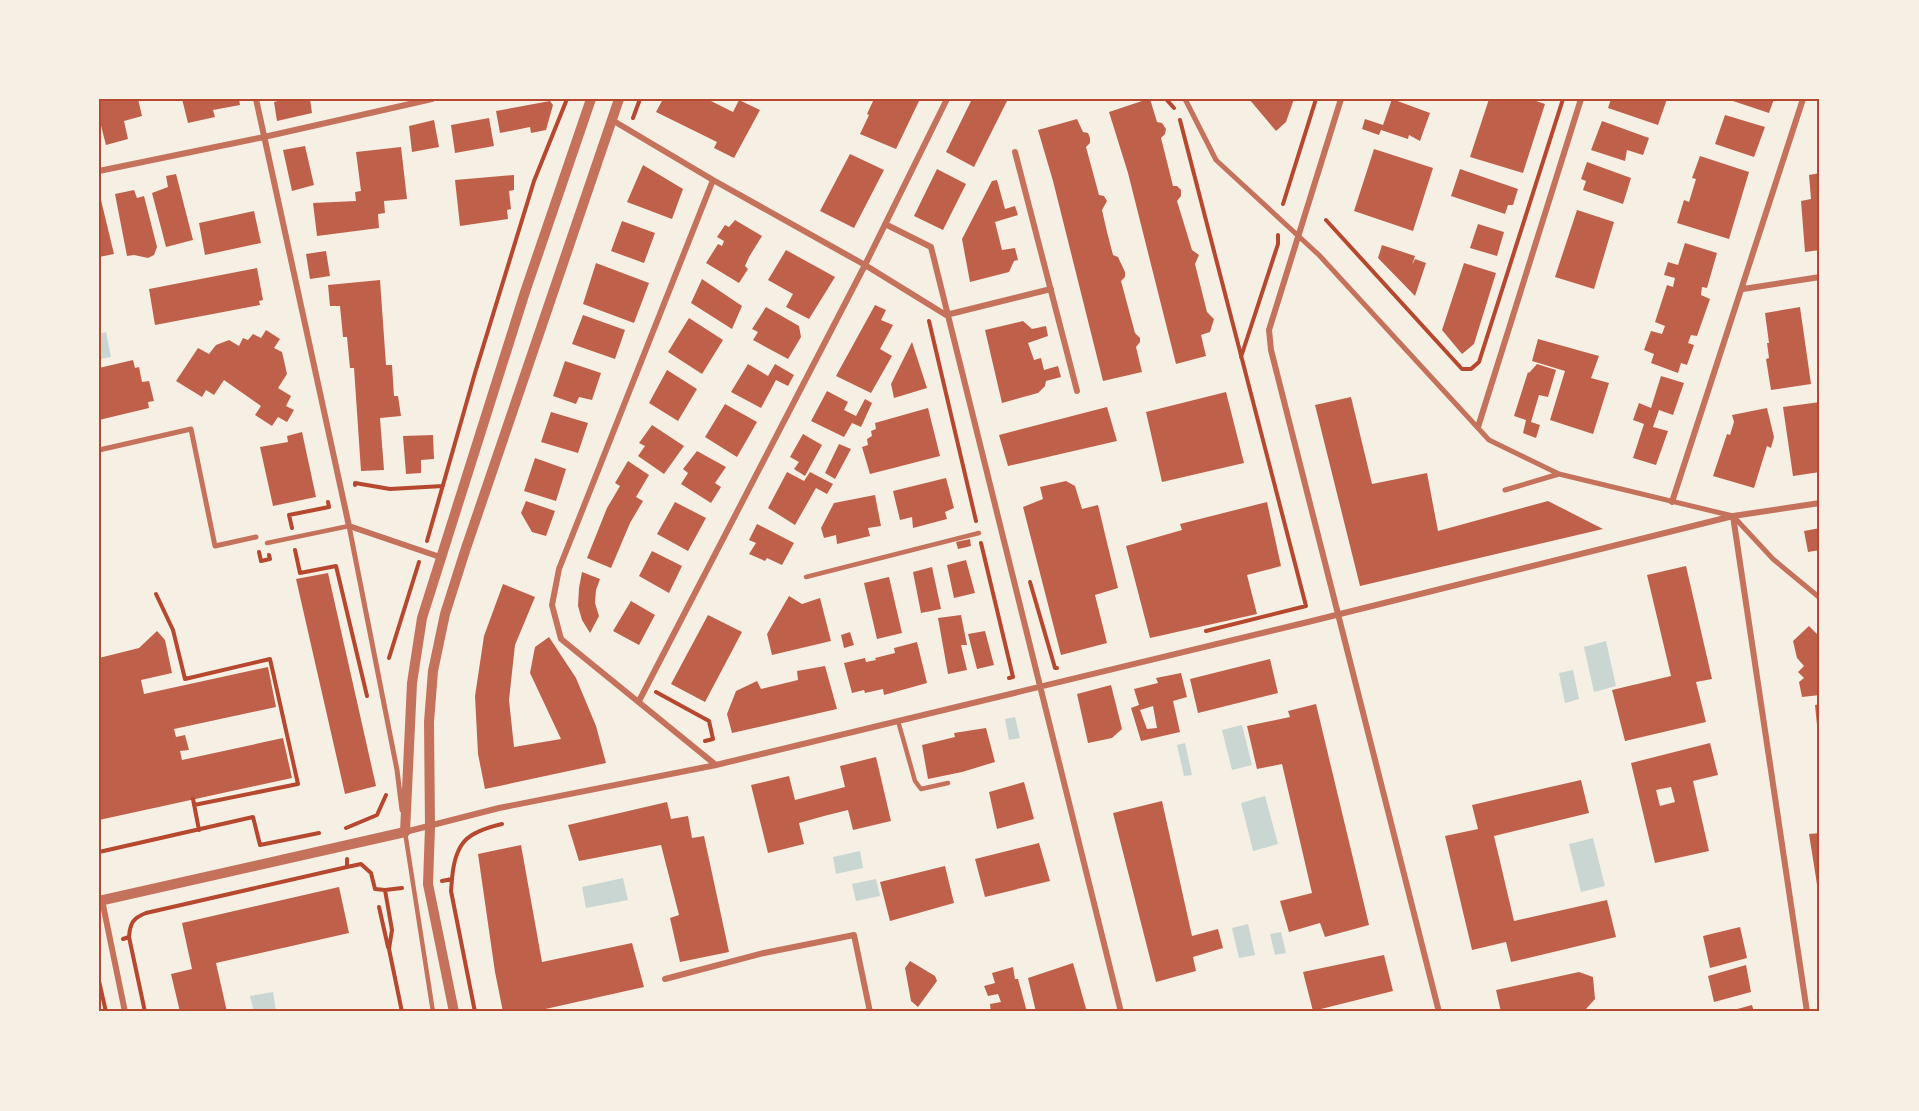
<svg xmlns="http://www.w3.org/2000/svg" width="1919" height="1111" viewBox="0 0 1919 1111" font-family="'Alegreya Sans',sans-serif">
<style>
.water{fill:#c9d6d2}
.building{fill:#bf614a;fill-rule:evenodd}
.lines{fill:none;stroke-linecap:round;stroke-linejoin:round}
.path{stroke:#b5482f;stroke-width:4}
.service{stroke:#c5725c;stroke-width:4.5}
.pedestrian{stroke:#c5725c;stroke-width:5}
.minor{stroke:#c5725c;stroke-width:6}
.tertiary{stroke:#c5725c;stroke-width:10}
.neatline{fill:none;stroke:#b5482f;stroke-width:2}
</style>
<rect width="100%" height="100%" fill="#f6efe4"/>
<!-- water -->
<path class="water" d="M106,332L111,357L99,359V334Z
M1606,641L1616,686L1594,692L1584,647Z
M1573,670L1579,699L1565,703L1559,673Z
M1015,717L1020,738L1009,740L1005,719Z
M1242,725L1252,765L1232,770L1222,730Z
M1185,743L1192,775L1184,776L1177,745Z
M1265,796L1278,844L1253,851L1241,803Z
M1593,838L1605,886L1581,892L1569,844Z
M860,851L863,868L836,874L833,857Z
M623,878L628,900L586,908L582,887Z
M876,879L880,896L856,901L852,884Z
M1248,924L1255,955L1239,958L1232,928Z
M1281,932L1286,953L1275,955L1270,934Z
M273,992L276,1012H254L250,996Z"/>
<!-- building -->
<path class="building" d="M99,99H138L142,116L124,121L128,139L106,145L99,118Z
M182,99H239L240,105L213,110L215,117L188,123Z
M285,99H310L312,113L277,121L274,102Z
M663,99H707L733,112L739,100L760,110L734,158L714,148L717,142L656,112Z
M874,99H920L896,149L860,134L869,115L867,114Z
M972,99H1008L974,167L946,152Z
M1148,99H1150L1157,122L1162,123L1166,129L1165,134L1161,138L1173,186H1177L1181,190V196L1177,201L1192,250L1199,255L1195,264L1207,312L1214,319L1210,332L1201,335L1206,356L1176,364L1128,173L1109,112Z
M1249,99H1294L1286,122L1276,131Z
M1392,99L1430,113L1420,141L1409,135L1408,139L1381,130L1379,135L1362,129L1365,119L1383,125Z
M1489,99H1530L1545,104L1523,173L1470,157Z
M1611,99H1667L1658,125L1608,108Z
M1727,99H1774L1769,113Z
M550,101L553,105L546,130L531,133L530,127L500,133L496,111Z
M1725,115L1765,127L1754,157L1715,144Z
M489,118L494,146L455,153L451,125Z
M1077,119L1083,132L1088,133L1090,138V143L1086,147L1099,195L1104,196L1107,201L1102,210L1107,232L1113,255L1118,257L1125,272V277L1121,281L1135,333L1140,338V342L1136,347L1142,372L1103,381L1053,181L1038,130Z
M434,120L439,147L412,152L409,126Z
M1602,121L1649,138L1643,155L1627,150L1625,161L1591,150Z
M305,146L314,185L292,191L283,150Z
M401,147L407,199L384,201L385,213L378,214L379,228L317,236L313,203L356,201L355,192L361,191L356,152Z
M1374,149L1433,168L1413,231L1354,211Z
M850,154L884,170L854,228L820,211Z
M1700,156L1749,172L1729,239L1677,223L1684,200L1689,202L1696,179L1692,178Z
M1587,162L1631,178L1623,204L1583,190L1586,181L1581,179Z
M643,165L683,189L672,219L627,202Z
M937,169L966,184L943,230L914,216Z
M1460,169L1518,189L1513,205H1508L1505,214L1451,196Z
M1820,173V250L1805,252L1801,201L1811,199L1809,175Z
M176,174L193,240L166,247L152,193L168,187L166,176Z
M514,175V190L509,191L511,209L507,210L508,219L460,226L455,180Z
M997,180L1005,209L1015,206L1018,215L995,222L1002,250L1015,248L1018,260L1014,261L1009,272L970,282L962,239L992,181Z
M134,190L137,198L144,196L157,247L154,255L148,258L134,255L127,256L115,194Z
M99,200H101L114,254L99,257Z
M1577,210L1614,222L1594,289L1555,277Z
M254,211L261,243L205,255L199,223Z
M735,220L762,236L749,257L745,266L748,269L739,283L706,263L718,244L722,246L724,241L717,237L725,225L729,227Z
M622,221L655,233L644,263L611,251Z
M1478,224L1504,232L1497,256L1470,248Z
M1685,243L1717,253L1707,288L1702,287L1701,295L1710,299L1697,336L1691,335L1688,343L1694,345L1687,365L1681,363L1678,373L1651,363L1654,354L1644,350L1651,331L1662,334L1665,326L1655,322L1667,285L1673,287L1675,278L1664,275L1668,262L1678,265Z
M1382,245L1415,256L1412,265L1415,259L1426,263L1415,296L1378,258Z
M786,250L835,277L809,319L786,307L793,294L768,280Z
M326,251L330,276L310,279L306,254Z
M596,263L649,283L634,323L583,304Z
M1464,263L1496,273L1474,344L1462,354L1442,330Z
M257,268L263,300L259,301L260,305L155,325L149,289Z
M702,279L742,306L732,329L691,303Z
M380,280L386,365H392L394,396H398L401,416L380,418L384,470L361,471L354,368H350L347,337H343L340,306H330L328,285Z
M875,305L886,310L881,320L893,325L880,349L892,356L871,393L836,376Z
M766,307L799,326L801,337L788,359L753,340L758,332L752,329Z
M1800,307L1811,384L1771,390L1766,359L1769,358L1767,343H1769L1765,313Z
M583,315L625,330L615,359L572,344Z
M689,318L723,340L702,374L668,352Z
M1023,321L1032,329L1046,326L1048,336L1028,343L1034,360L1041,358L1044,370L1058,366L1061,377L1046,381L1045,386L1038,393L1002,403L985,330Z
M266,330L280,339L274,348L282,352L287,374L278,388L291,396L286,406L294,410L287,422L278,417L272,426L255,415L261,406L224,380L214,395L206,390L202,397L176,381L198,348L209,354L216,345L229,340L239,346L243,338L248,340L253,334L261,338Z
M1538,339L1599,356L1591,378L1609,383L1593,434L1550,420L1565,371L1532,361Z
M912,342L927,388L894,398L891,384Z
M133,360L135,368L139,367L142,382L149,381L154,401L148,402L149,408L99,420V368Z
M565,361L601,373L592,400L579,397L576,404L553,396Z
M748,364L768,376L775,364L794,375L788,386L776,380L761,408L731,392Z
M1537,364L1556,370L1548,397L1539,395L1531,422L1540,425L1536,438L1523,433L1526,420L1514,416L1528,372L1529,373Z
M667,370L697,389L678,421L649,403Z
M1661,376L1684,383L1673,415L1659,410L1653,427L1668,431L1656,465L1633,458L1644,424L1633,420L1639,403L1651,408Z
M827,391L848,402L844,410L856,416L865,399L872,403L861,427L852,423L844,437L811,421Z
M1226,392L1244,463L1162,482L1146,412Z
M1351,397L1372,484L1427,473L1438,531L1548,501L1603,529L1360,586L1315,405Z
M1820,402V472L1793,476L1783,407Z
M725,404L757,422L737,457L705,437Z
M1107,407L1117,441L1008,466L999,435Z
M928,408L940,456L870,474L862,447L868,445L867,439L872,436L871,431L876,429L875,423Z
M1767,408L1774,437L1771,448L1767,446L1754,488L1713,476L1727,434L1730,435L1734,422L1732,415Z
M551,412L588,423L578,453L541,442Z
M652,425L684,446L664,474L638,456L645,446L639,443Z
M302,432L316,497L273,506L260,447L288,442L287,436Z
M803,434L822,445L805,476L794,469L799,462L790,457Z
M433,435L434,459L421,460V473L406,474L403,436Z
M839,444L851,449L835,479L825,473Z
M697,451L726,467L715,483L721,487L711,503L681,484L688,473L683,469Z
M535,458L566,469L556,501L524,491Z
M628,461L649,475L636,497L643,501L630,523L611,568L587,558L607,508L620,486L615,483Z
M787,472L804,481L810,472L833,484L827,494L816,488L795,525L768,508Z
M946,478L954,508L945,512L947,519L913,528L912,517L900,520L893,491Z
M1066,481L1075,486L1082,509L1098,505L1118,588L1095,595L1107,643L1061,655L1023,507L1043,499L1040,487Z
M875,495L881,526L868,528L870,536L837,544L836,535L824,538L821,528L834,503Z
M526,501L555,511L546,536L532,532L521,513Z
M675,502L706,518L688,551L657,534Z
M1267,502L1281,566L1247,575L1257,614L1150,638L1126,546L1182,530L1180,524Z
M757,524L794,543L782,565L767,558L765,561L749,554L756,543L749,540Z
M1820,528V550L1808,552L1804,531Z
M970,539L971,546L958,549L956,542Z
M652,551L682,566L669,593L639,576Z
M966,560L975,593L954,598L947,565Z
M1686,566L1712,679L1696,682L1706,722L1625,741L1612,690L1671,676L1647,575Z
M932,567L941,609L921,613L913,572Z
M582,572L600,579L596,590L595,603L599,616L590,633L582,620L578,606L579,588Z
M328,573L376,786L345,794L296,579Z
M889,577L902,633L877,639L864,583Z
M503,584L535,597L515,645L509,700L514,747L561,739L530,673L535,647L549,637L576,678L596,726L606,763L485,789L478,754L475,696L484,636Z
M789,596L802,604L820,598L831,641L772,655L767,634Z
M631,601L655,615L639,645L613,631Z
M708,615L742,632L705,702L671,684Z
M961,615L967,645H961L967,670L948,674L938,618Z
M1809,626L1820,637V695L1802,697L1799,682L1804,678L1798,672L1804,666L1797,658L1793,641Z
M157,631L165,640L172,673L141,680L144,694L268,667L276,707L174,729L176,737L185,735L189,750L180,751L182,760L283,738L292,778L99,820V658L139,648Z
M985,631L994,665L977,669L968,634Z
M850,632L854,645L844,648L841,635Z
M917,642L927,683L884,695L883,689L865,693L864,690L852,693L844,663L865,658L866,662L876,660L875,658L895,653L894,648Z
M1270,659L1278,693L1198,713L1190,679Z
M825,666L837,709L732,733L727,714L736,691L757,681L761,689L798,680L797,671Z
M1181,673L1187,697L1173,701L1180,732L1141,741L1131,708L1139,705L1134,689L1158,683L1156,678ZM1153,706L1157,728L1147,729L1140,710Z
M1111,685L1122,729L1112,738L1088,743L1077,694Z
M1316,704L1369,925L1325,937L1320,923L1289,932L1280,901L1312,893L1282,764L1257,769L1247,726L1290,717L1288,711Z
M1820,704V735H1818L1815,705Z
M986,728L995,762L962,772L928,779L922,745L955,737L954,733Z
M1710,743L1718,775L1693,781L1709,851L1655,863L1631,763ZM1671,787L1675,802L1660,806L1656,790Z
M876,757L891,821L853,830L848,810L824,816L799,823L804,844L768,853L751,785L789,776L795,800L845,787L840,766Z
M1581,780L1589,813L1494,836L1514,921L1607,900L1616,937L1511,962L1506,942L1472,950L1445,836L1478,829L1472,805Z
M1024,782L1034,819L997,829L989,792Z
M1162,801L1192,936L1218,929L1223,948L1193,957L1196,971L1156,982L1113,813Z
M667,802L671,819L688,816L692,838L704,836L729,952L680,962L670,918L679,915L661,845L579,861L568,825Z
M1820,833V897H1819L1809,834Z
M1039,843L1050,881L985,897L975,859Z
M521,845L542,962L632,943L644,987L532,1012H503L495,972L478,854Z
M945,866L954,903L890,921L880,882Z
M339,887L349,933L216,963L227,1012H180L171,974L192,969L182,923Z
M1740,927L1747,958L1710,968L1703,936Z
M1384,955L1393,991L1313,1011L1303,972Z
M910,961L935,976L937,981L918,1007L911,1001L905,968Z
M1073,963L1087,1012H1036L1028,978Z
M1746,965L1751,992L1714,1002L1708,976Z
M1013,967L1015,979H1018L1027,1012H991L990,1004L1001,1002L998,994L988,996L984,986L995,983L992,973Z
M1579,972L1593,977L1595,999L1586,1009L1572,1012H1501L1496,990Z
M1752,1005L1754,1012H1730V1011Z"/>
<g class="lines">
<!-- path -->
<path class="path" d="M1166,99L1174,108
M633,118L640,99
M1180,120L1306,606L1206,631
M1283,204L1316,99
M1326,220L1462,369H1471L1479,362L1563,99
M929,321L976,521
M1241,357L1278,244V235
M355,485V483L390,489L443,486
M292,528L289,515L329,507L328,502
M427,541L475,373L534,181L567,99
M981,543L1013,677L1009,678
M295,550L300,573L336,566L367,696
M259,552L261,561L270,559L269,555
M1030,582L1055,668H1057
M156,594L173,630L185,679L270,659L298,784L194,805
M389,658L419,562
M656,692L709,721L713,739L705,741
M193,799L199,830
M346,828L377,815L386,795
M99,852L253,817L260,845L319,833
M347,867L361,864L371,873L375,889L385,890L392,930L389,949L402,1012
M452,879L451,891L475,1012
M442,881L452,879C455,842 467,832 502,824
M385,890L402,888
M379,907L388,947
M129,937L145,1012
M123,939L129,937C130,923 133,918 146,913L347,867V859
M99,981L106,1012"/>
<!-- service -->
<path class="service" d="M267,543L349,526
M806,577L979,533
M898,721L915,781L921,789L948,783
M405,832L433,1012"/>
<!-- pedestrian -->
<path class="pedestrian" d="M1185,99L1216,160L1319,255L1489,440L1559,474L1733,516L1773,559L1820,598
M99,450L191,429L215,546L256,537
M1505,490L1559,474
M349,526L397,770L402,810"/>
<!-- minor -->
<path class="minor" d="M256,99L349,526L440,557
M1341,99L1269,330L1271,350L1439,1012
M612,120L713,180L865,265L946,315L1051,289
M1015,152L1077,391
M99,171L264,137L432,99
M713,180L559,569L552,605L561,639L716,765
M885,224L931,247L1121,1012
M1743,289L1820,277
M1478,427L1581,99
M1672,502L1803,99
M1733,516L1807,1012
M639,701L865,265L947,99
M405,832L499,808L716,765L1308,622L1733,516L1820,503
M102,900L125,1012
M665,979L764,953L854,935L870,1012"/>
<!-- tertiary -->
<path class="tertiary" d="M99,901L405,832L412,683L422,618L525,292L591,99
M454,1012L428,884L430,827L429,722L433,671L445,614L465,551L619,99"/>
</g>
<!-- border -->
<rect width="1919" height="1111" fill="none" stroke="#f6efe4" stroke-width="201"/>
<rect x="100" y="100" width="1718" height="910" class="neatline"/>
</svg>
